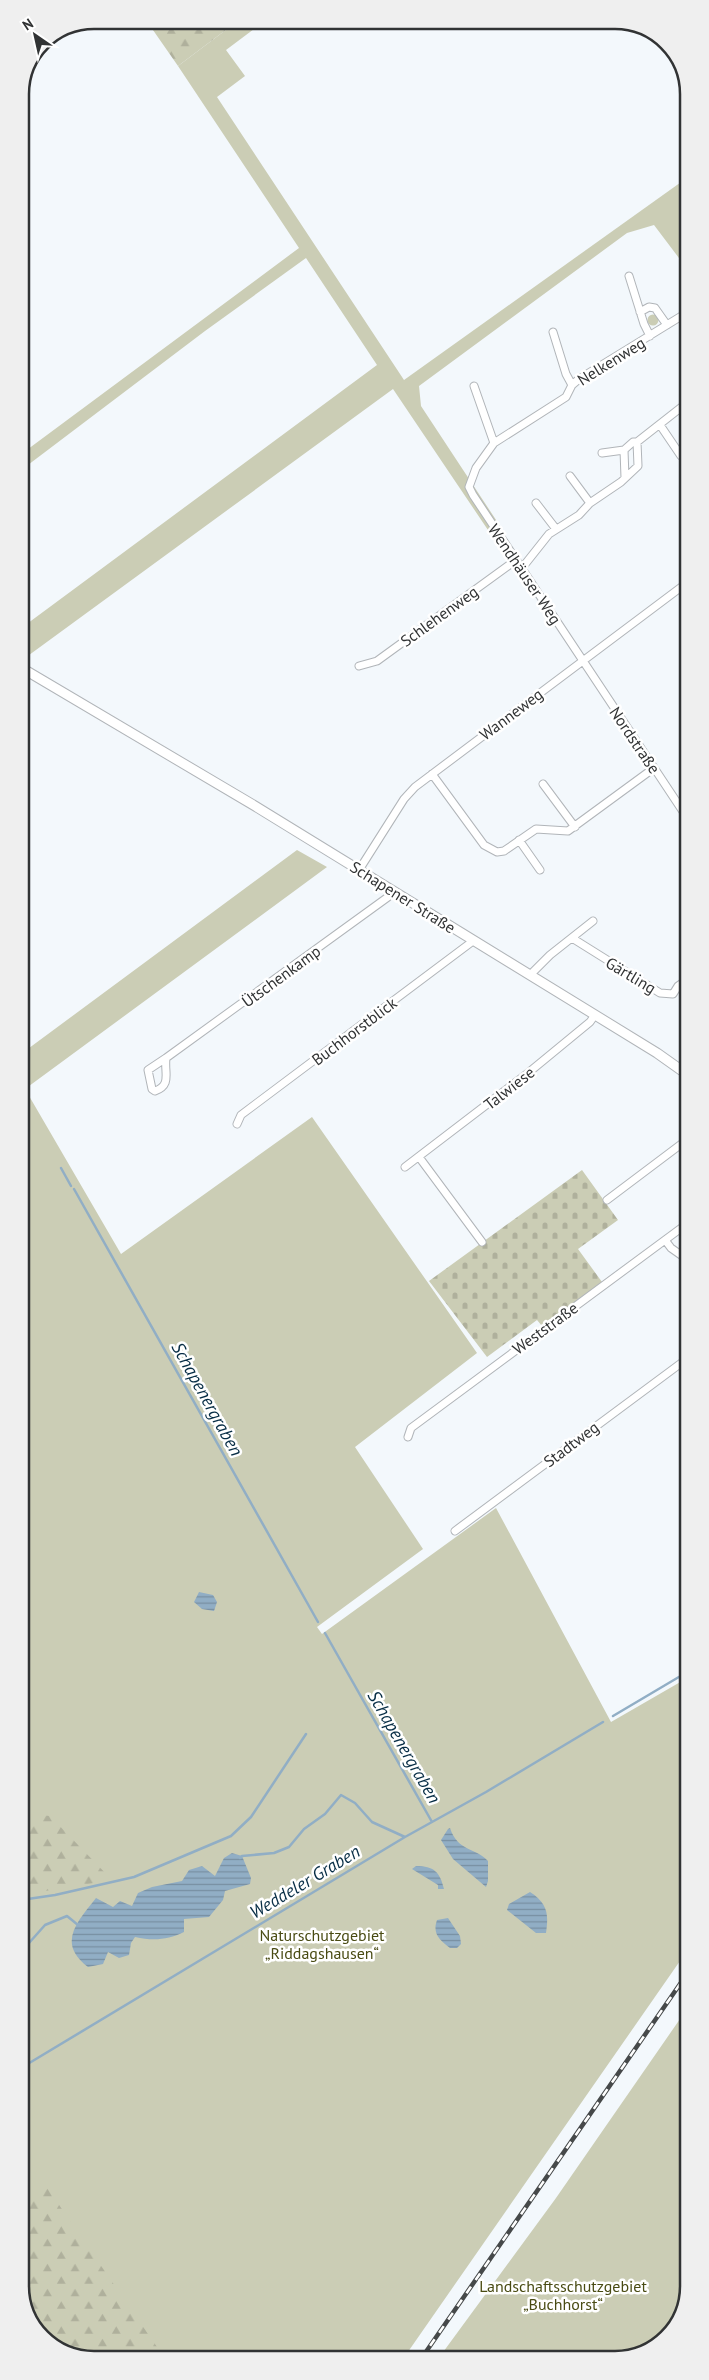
<svg xmlns="http://www.w3.org/2000/svg" width="709" height="2380" viewBox="0 0 709 2380" font-family="'PT Sans',sans-serif">
<style>
.green{fill:#cbcdb5}
.forest{fill:url(#forest-firs)}
.cemetery{fill:url(#cemetery-stones)}
.water{fill:url(#water-rules)}
.lines{fill:none;stroke-linecap:round;stroke-linejoin:round}
.stream{stroke:#91aec5;stroke-width:2.5}
.minor-casing{stroke:#b1b5b9;stroke-width:9}
.tertiary-casing{stroke:#b1b5b9;stroke-width:11}
.minor{stroke:#fff;stroke-width:7}
.tertiary{stroke:#fff;stroke-width:9}
.rail-casing{stroke:#46494a;stroke-width:4.5}
.rail{stroke:#fff;stroke-width:2.5;stroke-dasharray:8;stroke-linecap:butt}
.labels{text-anchor:middle;stroke-width:5;stroke-linejoin:round;paint-order:stroke}
.street-label{font-size:16px;fill:#313334;stroke:#fff}
.park-label{font-size:16px;fill:#494b13;stroke:#fff}
.water-label{font-size:18px;font-style:italic;fill:#072d45;stroke:#fff}
.rim{fill:none;stroke:#313334;stroke-width:2.5}
</style>
<defs>
<pattern id="forest-firs" width="22" height="20" patternUnits="userSpaceOnUse" patternTransform="scale(1.25)"><rect width="22" height="20" fill="#cbcdb5"/><path d="M5 1l3.5 6h-7zM16 11l3.5 6h-7z" fill="#afb09c"/></pattern>
<pattern id="cemetery-stones" width="16" height="16" patternUnits="userSpaceOnUse" patternTransform="scale(1.25)"><rect width="16" height="16" fill="#cbcdb5"/><path d="M2 7V4a2 2 0 0 1 4 0v3zM10 15v-3a2 2 0 0 1 4 0v3z" fill="#afb09c"/></pattern>
<pattern id="water-rules" width="6" height="5" patternUnits="userSpaceOnUse" patternTransform="scale(1.25)"><rect width="6" height="5" fill="#91aec5"/><path d="M0 2.5h6" fill="none" stroke="#778ea1"/></pattern>
</defs>
<rect width="100%" height="100%" fill="#f3f8fc"/>
<!-- green -->
<path class="green" d="M239,20H266L226,50L245,76L217,97L404,380L684,180L688,185V270L654,225L627,233L419,386L421,406L500,526L490,533L393,389L25,658L20,655V629L377,365L306,258L205,331L20,471V455L299,248L178,66Z
M647.5 320a5.5 5.5 0 1 1 11 0a5.5 5.5 0 1 1-11 0Z
M297,850L327,867L25,1089L121,1254L312,1117L477,1353L355,1447L423,1549L317,1627L322,1634L496,1508L611,1722L689,1677V1948L403,2359L89,2360L45,2342L21,2301V1054Z
M689,2006V2286L674,2331L630,2359H438L556,2198Z"/>
<!-- forest -->
<path class="forest" d="M146,20H239L178,66Z
M21,1813L50,1816L112,1880L21,1895Z
M21,2186H46L166,2360H89L45,2342L21,2301Z"/>
<!-- cemetery -->
<path class="cemetery" d="M582,1170L618,1220L578,1249L602,1282L542,1326L537,1320L487,1357L429,1281Z"/>
<!-- water -->
<path class="water" d="M199,1592L213,1595L217,1602L214,1611L202,1609L194,1602Z
M450,1828C458,1852 475,1847 488,1861V1881L486,1887L453,1859L441,1840L448,1829Z
M232,1853L242,1856L251,1878L250,1884L225,1891L223,1900L209,1917L184,1919V1932C168,1940 153,1941 135,1937L131,1943L129,1955L119,1958L108,1952L103,1964L88,1967C56,1943 78,1921 96,1898L113,1907L120,1901L132,1906L138,1893L152,1887L182,1881L189,1870L202,1866L215,1876L224,1858Z
M416,1866C434,1866 440,1872 444,1889H438V1885L412,1869Z
M530,1892C547,1903 549,1913 546,1933H536L507,1910L509,1904Z
M448,1918L460,1936L461,1944L457,1948H450C440,1940 432,1934 437,1920Z"/>
<g class="lines">
<!-- stream -->
<path class="stream" d="M61,1168L71,1186
M74,1189L318,1622
M325,1633L432,1822
M613,1716L689,1671
M240,1858L242,1856L274,1853L289,1847L304,1829L325,1814L341,1795L355,1803L372,1822L405,1837
M21,1900L55,1895L134,1877L231,1836L251,1817L306,1734
M21,1952L45,1925L67,1916L78,1925
M21,2068L405,1837L486,1792L603,1722"/>
<defs>
<path id="minor" d="M629,276L644,324L650,336
M640,312L649,307L655,308L667,325
M688,312L579,379L572,385L566,397L494,443L476,468L469,487L473,495L688,819
M553,332L566,374L572,385
M474,386L494,443
M660,425L681,456
M602,453L624,450
M570,476L590,503
M625,478L624,450L633,442H637
M536,503L556,529
M522,568L549,534L579,515L590,503L621,482L638,466L637,442L688,402
M359,666L377,661L516,560
M432,774L484,845L497,852L504,851L536,829L568,831L654,768
M543,784L575,827
M519,840L540,870
M359,870L404,799L415,787L688,582
M572,938L660,993L673,994L678,986L688,979
M530,975L550,955L593,921
M166,1058L148,1070L152,1089L155,1091C172,1085 164,1073 166,1058L388,897L392,890
M237,1124L241,1115L473,941
M419,1157L482,1242
M405,1167L528,1073L590,1022L595,1015
M607,1200L688,1139
M665,1240L671,1248L688,1260
M408,1437L411,1428L688,1223
M455,1531L688,1358"/>
<path id="tertiary" d="M20,667L255,806L657,1053L688,1075"/>
</defs>
<!-- minor casing -->
<use href="#minor" class="minor-casing"/>
<!-- tertiary casing -->
<use href="#tertiary" class="tertiary-casing"/>
<!-- minor -->
<use href="#minor" class="minor"/>
<!-- tertiary -->
<use href="#tertiary" class="tertiary"/>
<defs>
<path id="rail" d="M421,2359L689,1971"/>
</defs>
<!-- rail casing -->
<use href="#rail" class="rail-casing"/>
<!-- rail -->
<use href="#rail" class="rail"/>
</g>
<g class="labels">
<!-- street labels -->
<g class="street-label">
<text transform="translate(611 361) rotate(-32)" y="6">Nelkenweg</text>
<text transform="translate(525 574) rotate(56)" y="6">Wendhäuser Weg</text>
<text transform="translate(439 616) rotate(-36)" y="6">Schlehenweg</text>
<text transform="translate(511 714) rotate(-37)" y="6">Wanneweg</text>
<text transform="translate(635 740) rotate(56)" y="6">Nordstraße</text>
<text transform="translate(403 897) rotate(32)" y="6">Schapener Straße</text>
<text transform="translate(631 975) rotate(31)" y="6">Gärtling</text>
<text transform="translate(281 976) rotate(-36)" y="6">Ütschenkamp</text>
<text transform="translate(354 1031) rotate(-37)" y="6">Buchhorstblick</text>
<text transform="translate(509 1088) rotate(-38)" y="6">Talwiese</text>
<text transform="translate(545 1328) rotate(-36)" y="6">Weststraße</text>
<text transform="translate(571 1444) rotate(-37)" y="6">Stadtweg</text>
</g>
<!-- park labels -->
<g class="park-label">
<text x="322" y="1941">Naturschutzgebiet<tspan x="322" dy="18">„Riddagshausen“</tspan></text>
<text x="563" y="2292">Landschaftsschutzgebiet<tspan x="563" dy="18">„Buchhorst“</tspan></text>
</g>
<!-- water labels -->
<g class="water-label">
<text transform="translate(207 1399) rotate(61)" y="6">Schapenergraben</text>
<text transform="translate(404 1747) rotate(60)" y="6">Schapenergraben</text>
<text transform="translate(305 1882) rotate(-31)" y="6">Weddeler Graben</text>
</g>
</g>
<!-- crop -->
<path d="M0 0H709V2380H0ZM94 29H615A65 65 0 0 1 680 94V2286A65 65 0 0 1 615 2351H94A65 65 0 0 1 29 2286V94A65 65 0 0 1 94 29Z" fill="#efefef" fill-rule="evenodd"/>
<path class="rim" d="M94 29H615A65 65 0 0 1 680 94V2286A65 65 0 0 1 615 2351H94A65 65 0 0 1 29 2286V94A65 65 0 0 1 94 29Z"/>
<!-- north arrow -->
<g transform="translate(35 35) rotate(326)" stroke="#ffffff" stroke-width="4" paint-order="stroke">
<path d="M0-4L9 19L0 12L-9 19Z" fill="#313334"/>
<text y="-8" font-size="14" font-weight="bold" text-anchor="middle" fill="#313334">N</text>
</g>
</svg>
